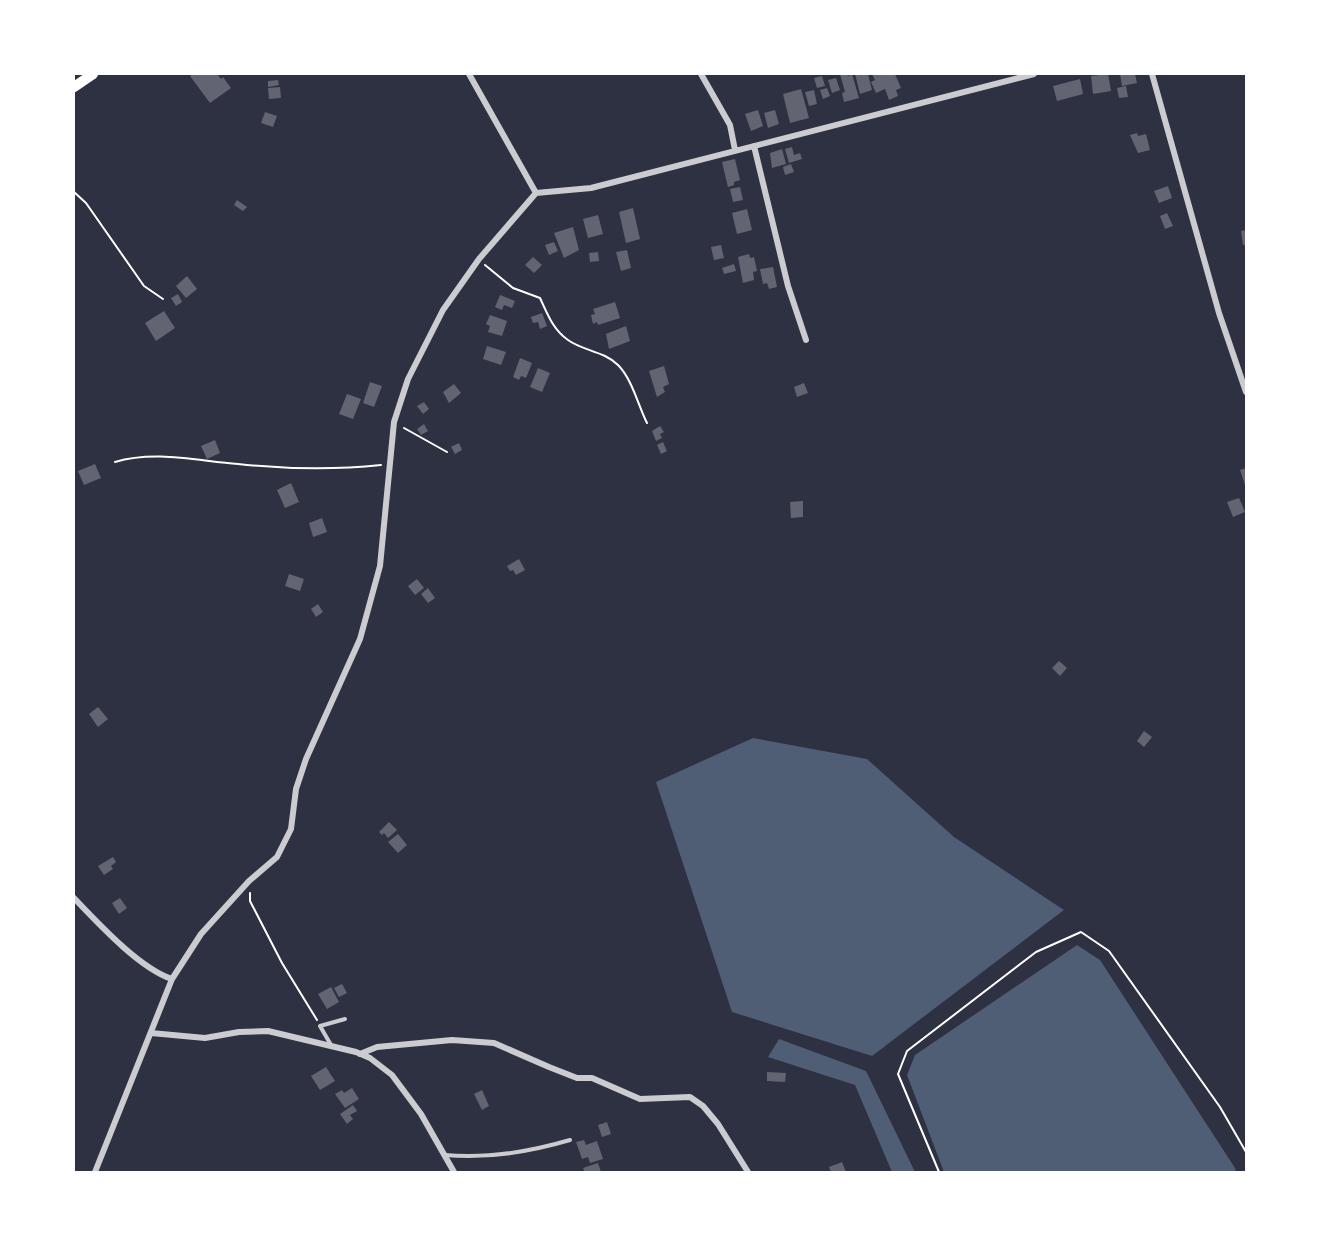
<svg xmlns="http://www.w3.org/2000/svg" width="1320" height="1246" viewBox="0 0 1320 1246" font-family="Barlow,sans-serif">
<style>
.water{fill:#4f5d75}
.building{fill:#626471}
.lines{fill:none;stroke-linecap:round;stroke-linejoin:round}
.path{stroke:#fff;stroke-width:2}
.service{stroke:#caccd0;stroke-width:4}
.minor{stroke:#caccd0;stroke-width:6}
.secondary{stroke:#fff;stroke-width:10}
</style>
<rect width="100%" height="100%" fill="#2d3142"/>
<!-- water -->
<path class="water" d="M753,738L867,759L954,837L1064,910L872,1056L732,1012L656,782Z
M1077,945L1100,960L1235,1168L1236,1172H944L907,1075L915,1055Z
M779,1039L866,1071L915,1172H892L855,1085L768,1057Z"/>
<!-- building -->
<path class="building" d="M193,74H210L211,75L217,74L221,79L223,77L231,88L210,103L190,76Z
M840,74H847L848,76L852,74L859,98L844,102L842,93L845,92Z
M855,74H868L872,90L860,94Z
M872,74H895L901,88L896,90L898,96L889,100L885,89L876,93L871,82L875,80Z
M1108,74L1111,91L1093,94L1091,76Z
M1120,74H1135L1137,83L1122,86Z
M822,76L825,86L817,88L814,78Z
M836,78L840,90L832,93L828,80Z
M1080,79L1083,94L1057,101L1053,86Z
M278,80L279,85L268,87V81Z
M1126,86L1128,97L1119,98L1117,88Z
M280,87L281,98L269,99L268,88Z
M827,88L830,96L823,99L820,90Z
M801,89L809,118L790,123L783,94Z
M814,90L817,104L809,106L805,92Z
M758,110L763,126L751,131L745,114Z
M775,110L779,124L768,128L764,113Z
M265,112L277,116L273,127L261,123Z
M1137,133L1138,136L1146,134L1150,150L1138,153L1130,135Z
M792,147L794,155L800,153L802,159L789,163L785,149Z
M782,149L786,164L772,168L770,153Z
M735,159L740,180L734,182V185L728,187L722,162Z
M791,164L794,172L785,175L783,167Z
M1168,186L1172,198L1159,203L1154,191Z
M740,187L743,200L733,202L730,189Z
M237,200L247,207L243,211L234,205Z
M633,208L640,239L626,243L619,212Z
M747,209L752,230L737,234L732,213Z
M1167,213L1173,226L1165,229L1160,216Z
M598,215L603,234L588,238L583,219Z
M573,227L579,250L564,258L554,233Z
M1246,230V245H1243L1241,231Z
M554,242L558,251L549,255L545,245Z
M721,245L724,258L714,260L711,247Z
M627,250L631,268L621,271L616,252Z
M598,252L599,261L590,262L589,253Z
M749,254L750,258L754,257L757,271L753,272L754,280L743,283L738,257Z
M533,257L542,265L534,273L525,265Z
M734,264L736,271L724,274L722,268Z
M773,267L777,287L769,289L767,283L763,284L760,269Z
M187,276L197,289L186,298L176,286Z
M178,294L182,302L176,306L171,298Z
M500,295L515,301L512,308L504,305L502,310L495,307Z
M615,302L620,318L598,325L597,322L593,324L591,315L595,314L593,309Z
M164,311L175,328L156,341L145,323Z
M542,313L547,326L540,329L538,322L533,323L531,317Z
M490,315L507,321L502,336L488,332L490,326L486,324Z
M626,326L630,341L609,349L606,334Z
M487,346L506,352L501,365L483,359Z
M520,358L532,363L526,378L521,376L519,380L513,377Z
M664,366L669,384L663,387L665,392L657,397L649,371Z
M538,368L550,373L542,392L530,387Z
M370,382L382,386L374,407L363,403Z
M804,383L808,393L797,397L794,387Z
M454,384L461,393L449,403L443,392Z
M347,394L361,399L353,419L339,414Z
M424,402L429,409L423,414L417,406Z
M424,424L428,431L421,435L417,429Z
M660,426L664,432L660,434L662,438L656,441L652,431Z
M215,440L220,453L207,459L201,446Z
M663,442L667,451L661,454L657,445Z
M459,443L462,450L455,454L451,447Z
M95,464L101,478L84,485L78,471Z
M1246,468V488L1240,470Z
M291,483L299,502L285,508L277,490Z
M1239,498L1245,512L1233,517L1227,502Z
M803,501V517L791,518L790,502Z
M322,518L327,532L313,537L309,523Z
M519,559L525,570L516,575L513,570L510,571L507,566Z
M289,574L304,579L300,591L285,586Z
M417,579L424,588L415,595L408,586Z
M428,588L435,598L428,603L421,594Z
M318,604L323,612L316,617L311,609Z
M1059,661L1067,668L1060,676L1052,668Z
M98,707L108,719L98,727L89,714Z
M1144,731L1152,737L1144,747L1137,741Z
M389,822L397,830L388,838L384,833L382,835L379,832Z
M398,834L407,845L398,853L388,842Z
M113,857L116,862L111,866L113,869L104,875L98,866Z
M120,898L127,908L119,914L112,903Z
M342,984L347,993L339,997L334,988Z
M331,987L339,1002L327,1009L318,994Z
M326,1067L335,1081L320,1090L311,1076Z
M767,1072L786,1073L785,1082L767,1081Z
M352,1088L359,1099L345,1108L335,1094L342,1090L344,1093Z
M482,1090L489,1106L482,1110L474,1094Z
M353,1105L357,1111L350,1115L353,1119L347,1124L340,1114Z
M607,1122L611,1134L602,1137L598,1125Z
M584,1140L586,1145L597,1141L603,1159L590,1163L588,1157L582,1159L576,1142Z
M842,1162L846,1172H831L829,1167Z
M598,1163L601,1172H585L583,1168Z"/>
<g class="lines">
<!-- path -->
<path class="path" d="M74,192L86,203L144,286L163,299
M485,265L513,288L540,298C547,313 553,330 568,340C583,351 604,351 618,365C632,379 638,405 647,423
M404,428L447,452
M115,462C155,450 198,461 238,464C285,469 334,470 381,465
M250,893V901L282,963L317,1020
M939,1172L898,1074L907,1051L1036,952L1081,932L1109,951L1220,1107L1246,1152"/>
<!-- service -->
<path class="service" d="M331,1045L320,1026L345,1019
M445,1155C487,1159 529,1152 570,1140"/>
<!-- minor -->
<path class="minor" d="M469,74L536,193
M701,74L730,125L735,150
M1152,74L1219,313L1246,392
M754,146L788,286L806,340
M74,898C98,923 139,968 172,979
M151,1033L205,1038L239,1032L268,1031L356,1052L370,1058L392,1075L421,1114L454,1172
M360,1054L377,1047L452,1040L494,1043L549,1067L577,1078H592L640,1099L690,1097L703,1106L718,1124L748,1172
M95,1172L172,979L201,934L249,881L277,857L291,829L296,789L306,759L360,639L380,566L394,422L408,379L443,310L479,259L536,193L591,188L1034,74"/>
<!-- secondary -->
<path class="secondary" d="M74,87L93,74"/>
</g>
<!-- border -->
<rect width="1320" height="1246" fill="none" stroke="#ffffff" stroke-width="150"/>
</svg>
